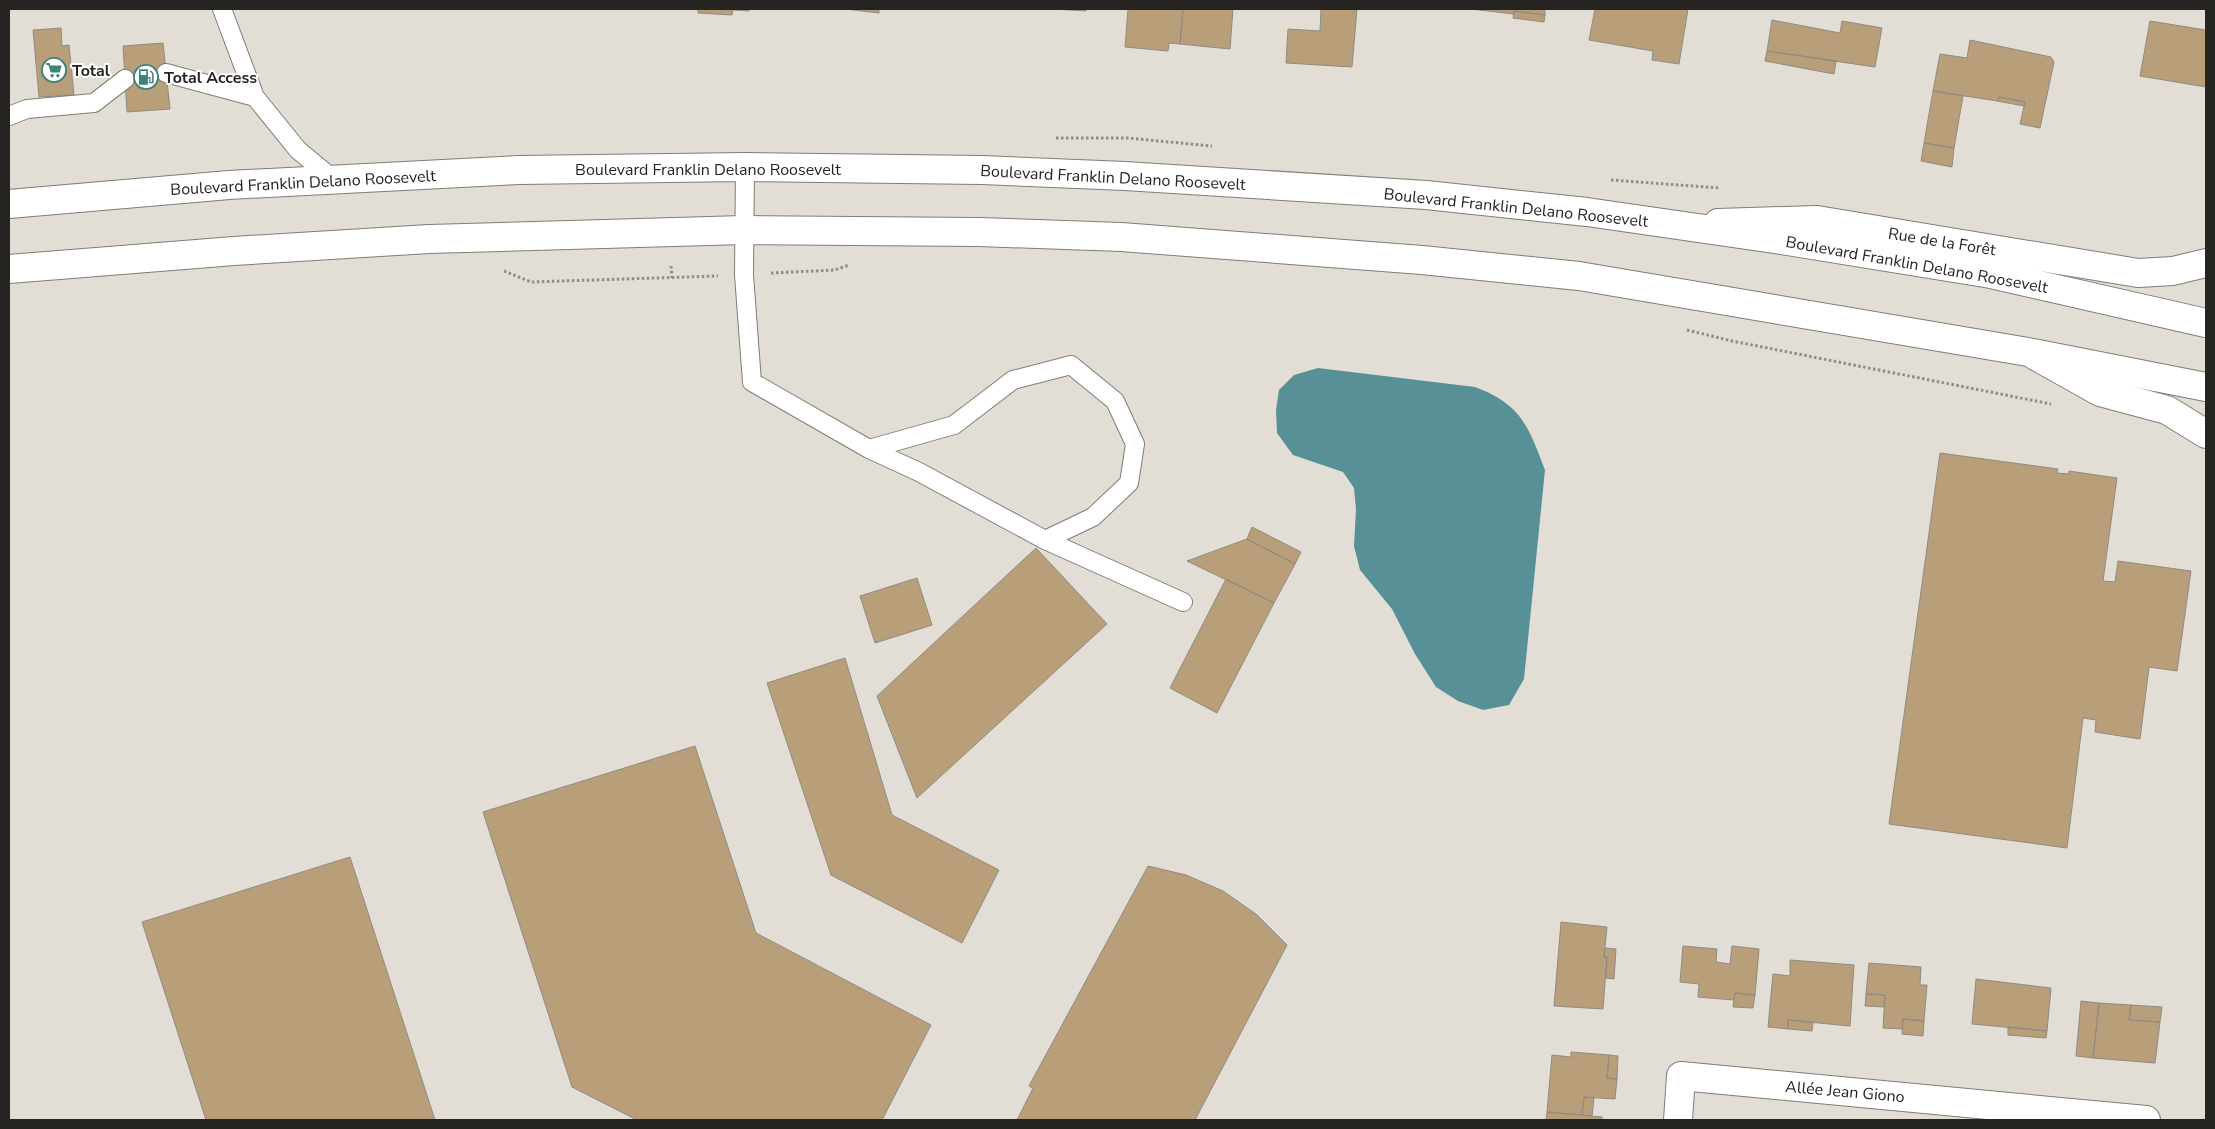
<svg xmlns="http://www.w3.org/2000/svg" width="2215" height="1129" viewBox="0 0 2215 1129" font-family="'Nunito Sans',sans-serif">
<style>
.water{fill:#579097}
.building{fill:#b99f79;stroke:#8f8a82}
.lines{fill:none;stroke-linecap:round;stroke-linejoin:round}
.service-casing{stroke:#817c74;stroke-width:20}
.minor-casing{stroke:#817c74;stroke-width:30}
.tertiary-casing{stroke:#817c74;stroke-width:30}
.primary-casing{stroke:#817c74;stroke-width:30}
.path{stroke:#908c86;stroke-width:3;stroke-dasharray:2.5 2.5;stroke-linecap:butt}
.service{stroke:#fff;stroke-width:18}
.minor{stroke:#fff;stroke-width:28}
.tertiary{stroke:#fff;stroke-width:28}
.primary{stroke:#fff;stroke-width:28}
.labels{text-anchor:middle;stroke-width:4;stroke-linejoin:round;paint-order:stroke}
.poi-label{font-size:16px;font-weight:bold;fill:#262421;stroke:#fff;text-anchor:start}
.street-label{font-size:16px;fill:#262421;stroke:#fff}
</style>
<rect width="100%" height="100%" fill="#e3ded5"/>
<!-- water -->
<path class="water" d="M1318,368L1475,387C1522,405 1528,426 1545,470L1524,679L1509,705L1483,710L1458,701L1436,687L1415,654L1392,609L1360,570L1354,546L1356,509L1354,488L1343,472L1293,455L1277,433L1276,410L1279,390L1294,375Z"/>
<!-- building -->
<path class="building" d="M698,9H749V11L733,10L732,15L698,13Z
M845,9H891H879V13Z
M1052,9H1086V11Z
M1128,9H1183L1180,44L1169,43L1168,51L1125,47Z
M1183,9H1233L1230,49L1180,44Z
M1321,9H1357L1352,67L1286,63L1288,29L1320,31Z
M1470,9H1545V15L1514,11V14Z
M1595,9H1688L1679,64L1652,60L1653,51L1589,40Z
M1514,11L1545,15L1544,22L1513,18Z
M1772,20L1840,33L1842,21L1882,28L1875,67L1767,51Z
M2150,21L2206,30V87L2140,76Z
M61,28L62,46L69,45L74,95L39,97L33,30Z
M1970,40L2051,57L2054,62L2040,128L2020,124L2025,102L1999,97L1997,101L1933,91L1940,54L1967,58Z
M163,43L170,109L127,112L123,46Z
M1767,51L1836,61L1834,74L1765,61Z
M1933,91L1963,96L1954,148L1924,143Z
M1999,97L2025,102L2024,106L1997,101Z
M1924,143L1954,148L1952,167L1921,161Z
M1940,453L2058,469L2057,473L2069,474V471L2117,478L2103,581L2115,582L2118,561L2191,571L2177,671L2149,667L2140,739L2095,732L2096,720L2083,718L2067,848L1889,824Z
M1252,527L1301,552L1295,564L1247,539Z
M1247,539L1295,564L1274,603L1187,561Z
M1036,548L1107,624L917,798L877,696Z
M917,578L932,625L875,643L860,596Z
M1226,579L1274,603L1217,713L1170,688Z
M845,658L892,815L999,870L962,943L831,875L767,683Z
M695,746L756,933L931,1025L882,1120H637L572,1087L483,812Z
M350,857L435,1120H206L142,922Z
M1148,866L1186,875L1223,891L1256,914L1287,945L1195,1120H1017L1033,1088L1029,1086Z
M1561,922L1607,927L1604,957H1607L1603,1009L1554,1006Z
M1683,946L1717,949L1716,962L1730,964L1732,946L1759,949L1755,995L1735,993L1734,1000L1698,997L1699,984L1680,982Z
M1605,948L1616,949L1614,979L1606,978L1607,957H1604Z
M1790,960L1854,965L1850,1026L1788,1020V1029L1768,1027L1773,974L1790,976Z
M1869,963L1921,967L1920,985H1927L1924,1021L1903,1019L1902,1029L1883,1028L1885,995L1866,994Z
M1976,979L2051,988L2047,1031L1972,1024Z
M1735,993L1755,995L1753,1008L1733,1007Z
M1866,994L1885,995L1884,1007L1865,1006Z
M2081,1001L2099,1003L2093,1058L2076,1056Z
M2099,1003L2131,1005L2129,1020L2160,1022L2155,1063L2093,1058Z
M2131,1005L2162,1007L2160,1022L2129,1020Z
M1903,1019L1924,1021L1923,1036L1902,1034Z
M1788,1020L1813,1022L1812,1031L1788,1029Z
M2008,1027L2047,1031L2046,1038L2008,1035Z
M1571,1052L1609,1055L1607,1078L1617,1079L1615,1099L1584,1097L1582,1115L1547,1112L1552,1055L1571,1057Z
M1609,1055L1618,1056L1617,1079L1607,1078Z
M1584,1097L1594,1098L1592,1116L1582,1115Z
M1547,1112L1602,1117V1120H1546Z"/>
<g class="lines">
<defs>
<path id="service" d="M222,9L255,97L298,150L334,180
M166,73L255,97
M9,116L27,109L94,103L125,79
M745,167L744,275L752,382L869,449L919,472L1045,540L1183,602
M869,449L954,425L1013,380L1071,365L1115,401L1135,444L1129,483L1093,517L1045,540"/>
<path id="minor" d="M1678,1120L1681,1076L2146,1120"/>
<path id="tertiary" d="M1718,223L1817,220L2138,273L2173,271L2206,263
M2034,355L2100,392L2167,410L2206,434"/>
<path id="primary" d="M9,204L229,185L519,170L745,167L982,170L1125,176L1426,195L1587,212L1781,240L1991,274L2206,323
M9,269L234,251L429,239L744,230L979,232L1121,237L1422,260L1579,276L2028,352L2206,387"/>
</defs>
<!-- service casing -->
<use href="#service" class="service-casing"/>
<!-- minor casing -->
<use href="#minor" class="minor-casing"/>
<!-- tertiary casing -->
<use href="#tertiary" class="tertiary-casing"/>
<!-- primary casing -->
<use href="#primary" class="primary-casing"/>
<!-- path -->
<path class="path" d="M1056,138H1127L1212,146
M1611,180L1720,188
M671,266L672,278
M504,271L531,282L718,276
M771,273L835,270L849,265
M1687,330L1732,341L2051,404"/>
<!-- service -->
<use href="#service" class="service"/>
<!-- minor -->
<use href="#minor" class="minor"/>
<!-- tertiary -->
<use href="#tertiary" class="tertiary"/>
<!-- primary -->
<use href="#primary" class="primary"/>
</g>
<!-- icons -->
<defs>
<symbol id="supermarket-ring" viewBox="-11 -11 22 22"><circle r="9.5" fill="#fff" stroke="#3d837b" stroke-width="1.5"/><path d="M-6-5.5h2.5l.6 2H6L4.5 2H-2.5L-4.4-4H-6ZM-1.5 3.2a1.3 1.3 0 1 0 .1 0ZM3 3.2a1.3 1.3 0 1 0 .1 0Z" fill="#3d837b"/></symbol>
<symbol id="fuel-ring" viewBox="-11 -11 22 22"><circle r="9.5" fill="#fff" stroke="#3d837b" stroke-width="1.5"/><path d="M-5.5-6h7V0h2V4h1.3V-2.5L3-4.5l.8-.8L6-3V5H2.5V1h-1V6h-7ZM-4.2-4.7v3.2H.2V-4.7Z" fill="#3d837b"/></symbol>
</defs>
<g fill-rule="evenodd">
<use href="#supermarket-ring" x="40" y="56" width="28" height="28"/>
<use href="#fuel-ring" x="132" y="63" width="28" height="28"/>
</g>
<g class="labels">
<!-- poi labels -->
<g class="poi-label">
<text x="72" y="76">Total</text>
<text x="164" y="83">Total Access</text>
</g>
<!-- street labels -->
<g class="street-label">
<text x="708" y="175">Boulevard Franklin Delano Roosevelt</text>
<text transform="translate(1113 177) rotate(3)" y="6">Boulevard Franklin Delano Roosevelt</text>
<text transform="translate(303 182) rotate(-3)" y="6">Boulevard Franklin Delano Roosevelt</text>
<text transform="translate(1516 207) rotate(6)" y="6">Boulevard Franklin Delano Roosevelt</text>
<text transform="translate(1942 241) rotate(9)" y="6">Rue de la Forêt</text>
<text transform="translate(1917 264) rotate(10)" y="6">Boulevard Franklin Delano Roosevelt</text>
<text transform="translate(1845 1091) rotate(5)" y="6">Allée Jean Giono</text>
</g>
</g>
<!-- border -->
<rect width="2215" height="1129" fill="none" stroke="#262421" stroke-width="20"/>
</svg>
